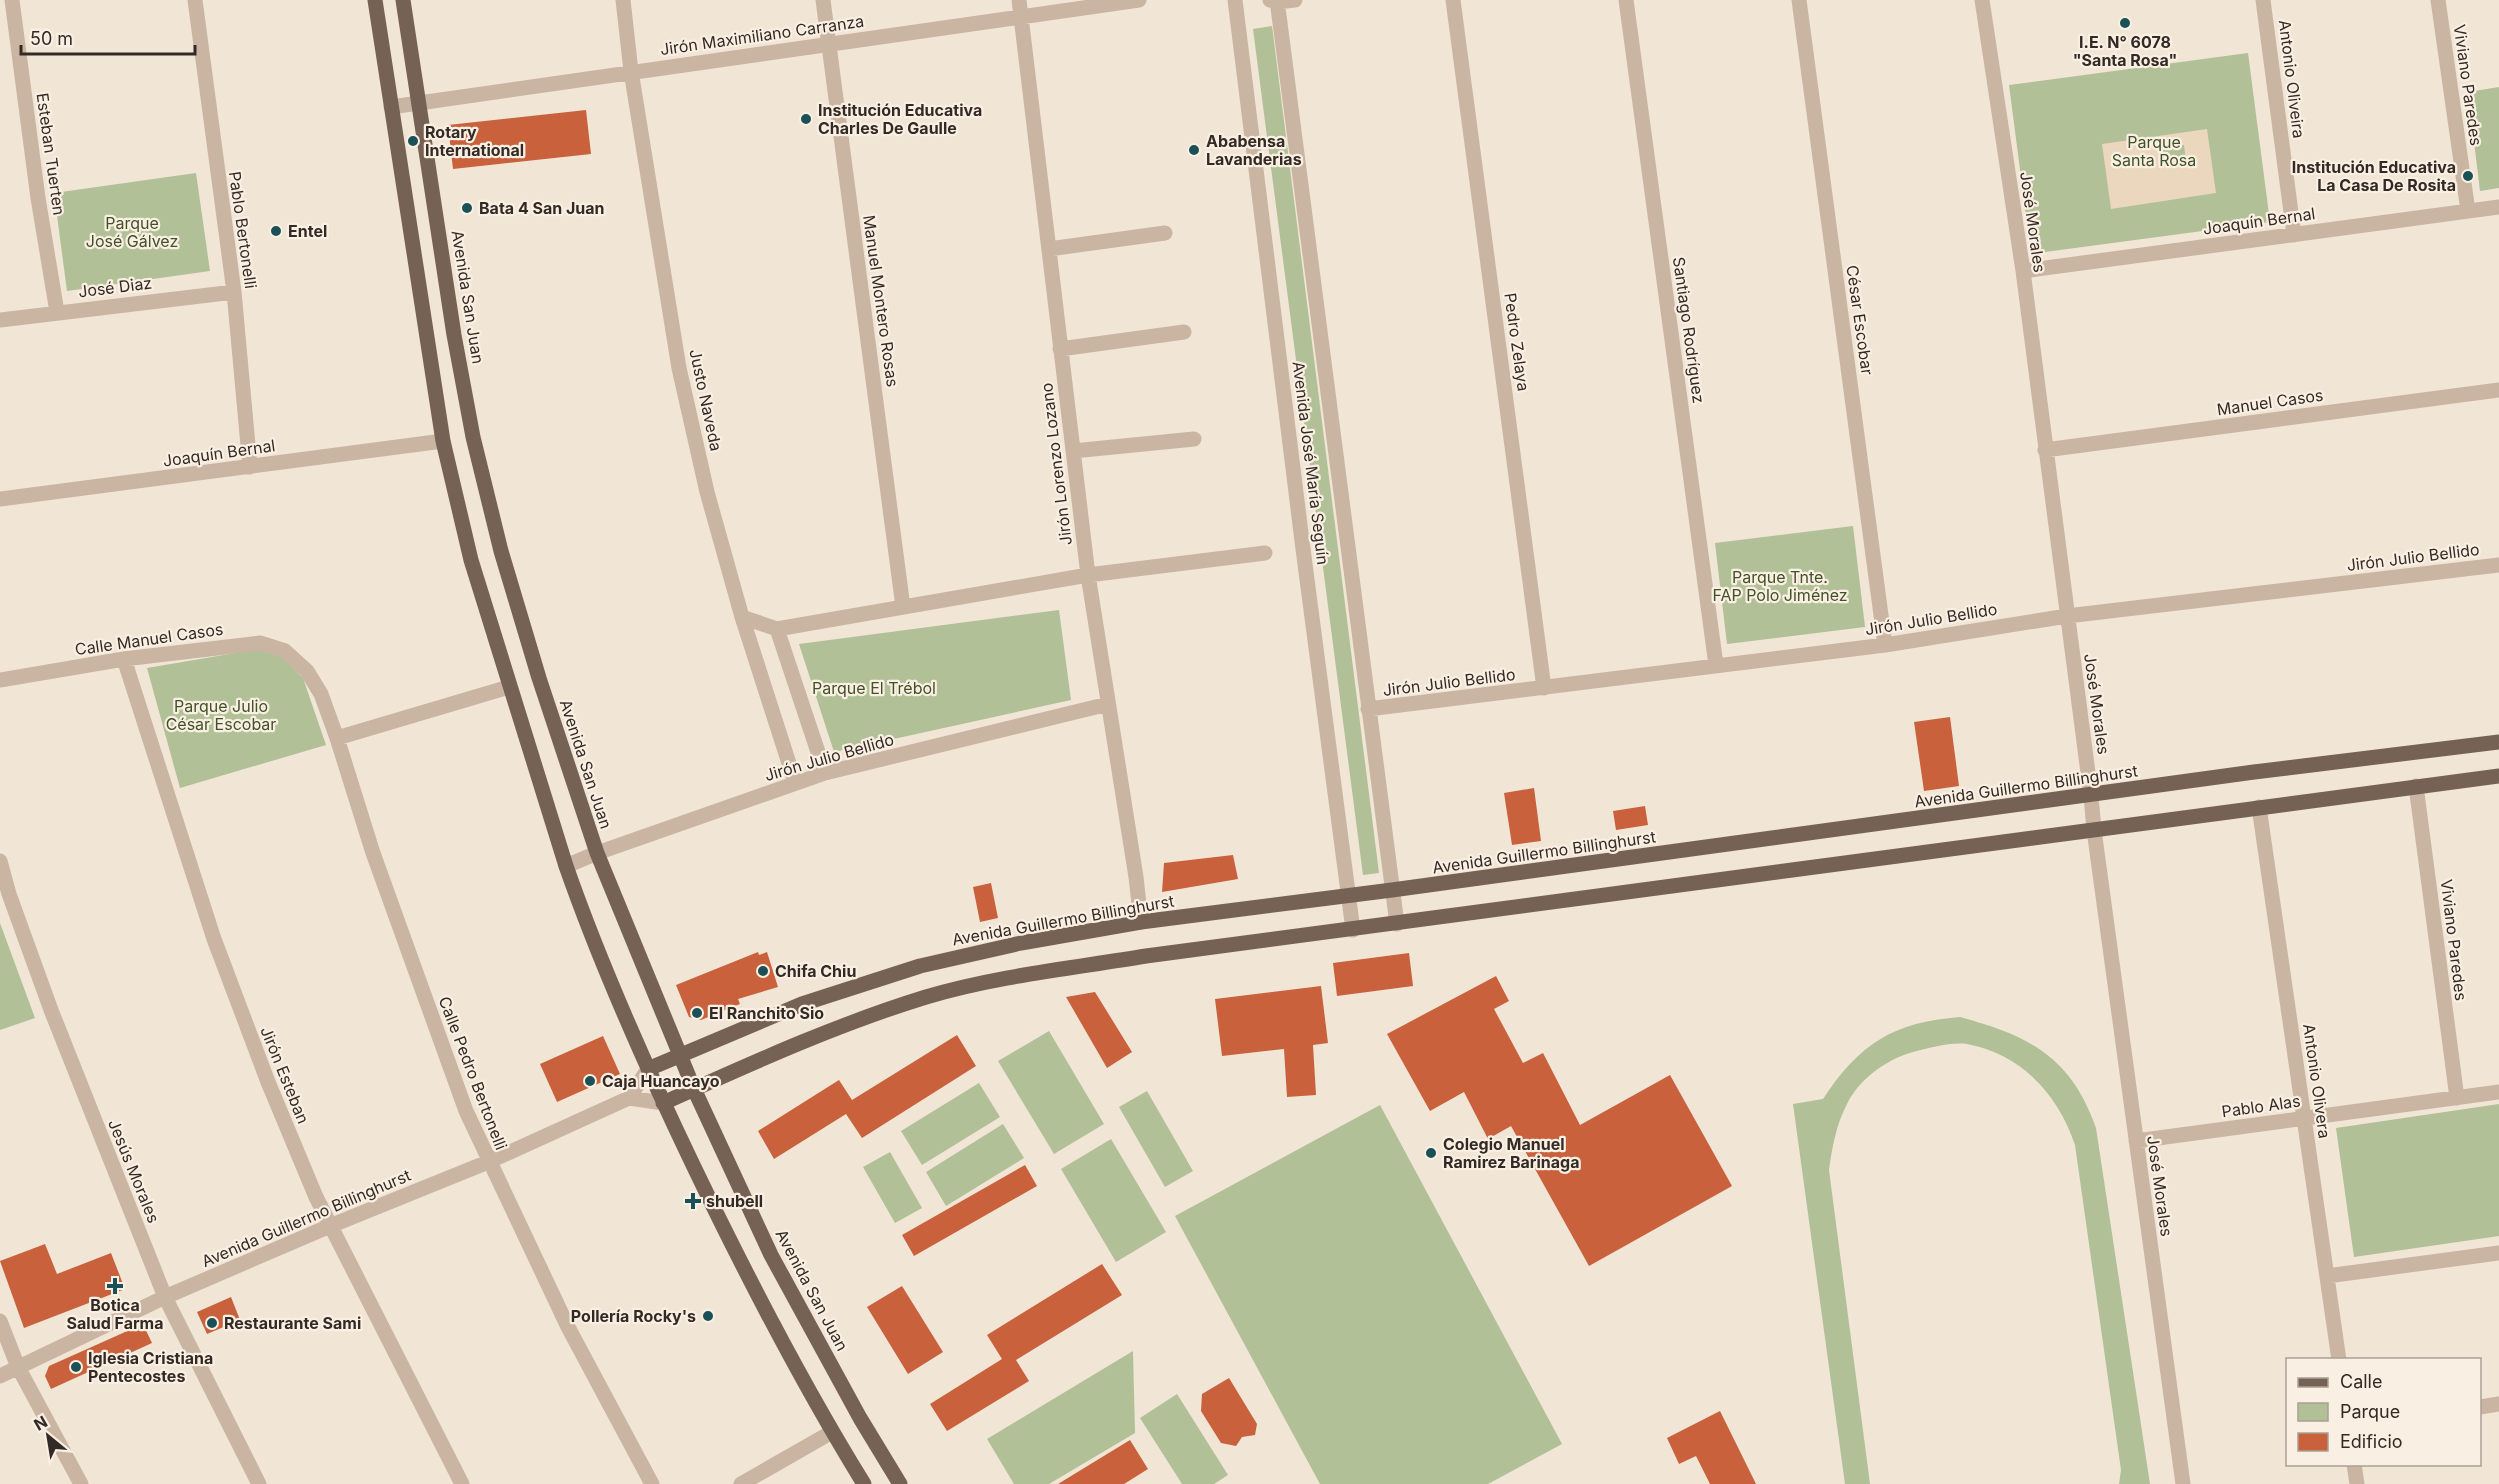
<svg xmlns="http://www.w3.org/2000/svg" width="2499" height="1484" viewBox="0 0 2499 1484" font-family="Inter,sans-serif">
<style>
.green{fill:#b1c096}
.plaza{fill:#ead7bd;fill-rule:evenodd}
.building{fill:#c9613d}
.lines{fill:none;stroke-linecap:round;stroke-linejoin:round}
.minor{stroke:#c9b5a2;stroke-width:15}
.major{stroke:#766155;stroke-width:15}
.poi-dot{fill:#1a5156;stroke:#f9efe2;stroke-width:2}
.labels{text-anchor:middle;stroke-width:4.5;stroke-linejoin:round;paint-order:stroke}
.street-label{font-size:16px;fill:#342a25;stroke:#f9efe2}
.poi-label{font-size:16px;font-weight:bold;fill:#342a25;stroke:#f9efe2;text-anchor:start}
.park-label{font-size:16px;fill:#425228;stroke:#f9efe2}
</style>
<rect width="100%" height="100%" fill="#f1e5d6"/>
<!-- green -->
<path class="green" d="M1272,26L1379,873L1363,875L1253,29Z
M2248,53L2270,222L2031,254L2009,85Z
M2499,87V188L2480,191L2468,92Z
M196,173L210,271L67,291L54,193Z
M1853,526L1865,627L1727,644L1715,543Z
M1059,610L1071,700L834,752L799,644Z
M259,649L280,655L303,678L326,745L180,788L147,668Z
M0,923L35,1018L0,1030Z
M1960,1017C2030,1036 2071,1057 2096,1128L2150,1484H2119L2121,1470L2075,1145C2058,1094 2021,1054 1967,1044C1950,1042 1929,1048 1913,1052C1887,1059 1859,1079 1847,1104C1836,1125 1832,1148 1829,1170L1870,1484H1845L1793,1104L1823,1099C1860,1043 1894,1022 1960,1017Z
M1049,1031L1104,1124L1054,1154L998,1061Z
M979,1083L1000,1117L922,1165L901,1131Z
M1147,1091L1193,1171L1165,1187L1119,1107Z
M2499,1104V1236L2354,1257L2336,1128Z
M1380,1105L1562,1444L1488,1484H1320L1175,1216Z
M1003,1124L1024,1158L946,1206L926,1172Z
M1111,1139L1166,1232L1116,1262L1061,1169Z
M890,1152L922,1208L895,1223L863,1167Z
M1133,1351L1135,1433L1049,1484H1014L987,1439Z
M1177,1394L1228,1475L1214,1484H1182L1140,1418Z"/>
<!-- plaza -->
<path class="plaza" d="M2207,129L2216,193L2111,209L2102,144ZM2184,145L2186,162L2160,166L2158,148Z"/>
<!-- building -->
<path class="building" d="M586,110L591,154L453,169L448,125Z
M1950,717L1959,786L1924,791L1914,722Z
M1534,788L1541,841L1512,845L1504,793Z
M1645,806L1648,825L1616,830L1613,811Z
M1233,855L1238,879L1162,892L1164,863Z
M991,883L998,918L980,922L973,887Z
M758,952L759,955L767,952L778,987L738,999L740,1004L701,1020L689,1017L676,985Z
M1409,953L1413,986L1337,996L1333,963Z
M1496,976L1509,1001L1494,1009L1523,1063L1543,1053L1580,1125L1670,1075L1732,1186L1589,1266L1511,1126L1488,1139L1464,1092L1430,1111L1387,1034Z
M1321,986L1328,1043L1313,1045L1316,1095L1287,1097L1284,1049L1222,1056L1215,999Z
M1095,992L1132,1052L1107,1068L1066,997Z
M957,1035L976,1066L862,1138L846,1114L774,1159L758,1131L839,1080L852,1100Z
M603,1036L620,1074L557,1102L540,1064Z
M1025,1165L1037,1186L914,1256L902,1235Z
M45,1244L57,1274L111,1253L125,1289L24,1328L0,1261Z
M1102,1264L1122,1295L1016,1360L1029,1381L947,1431L930,1404L1002,1359L987,1335Z
M902,1286L943,1352L908,1374L867,1307Z
M231,1297L240,1320L207,1334L197,1312Z
M143,1324L152,1343L51,1389L45,1376L49,1366Z
M1229,1378L1257,1424L1255,1435L1242,1437L1236,1446L1221,1443L1201,1411L1202,1394Z
M1720,1411L1756,1484H1710L1696,1456L1679,1464L1667,1438Z
M1130,1440L1148,1469L1124,1484H1058Z"/>
<g class="lines">
<!-- minor -->
<path class="minor" d="M12,0L38,198L57,312
M195,0L234,292L250,467
M623,0L631,71L679,368L707,492L742,617L777,629L825,773
M823,0L903,607
M1019,0L1088,575L1136,877L1141,922
M1235,0L1303,549L1353,930
M1270,0L1277,2L1295,0
M1277,0L1397,924
M1453,0L1544,688
M1626,0L1716,665
M1799,0L1885,645
M1982,0L2023,271L2091,796L2094,830L2183,1484
M2263,0L2294,235
M2438,0L2468,211
M391,107L1139,0
M1049,249L1165,233
M2023,271L2499,207
M0,320L234,292
M1060,349L1184,332
M2045,450L2499,390
M1073,451L1194,439
M0,499L443,441
M742,617L795,782
M777,629L1088,575L1265,553
M124,659L214,939L268,1082L316,1197L462,1484
M0,680L124,659L260,643L285,651L307,671L321,694L337,738L373,853L466,1111L568,1327L652,1484
M1368,709L1885,645L2067,616L2499,565
M337,738L509,687
M2416,786L2457,1098
M2259,807L2339,1360
M0,861L9,894L51,1010L165,1297L259,1484
M566,866L597,853L825,773L1108,704
M629,1098L648,1069
M2136,1141L2499,1092
M2327,1276L2499,1253
M0,1321L18,1367L81,1484
M0,1376L165,1297L330,1226L488,1162L629,1098L663,1103
M2480,1407L2499,1404
M2354,1464L2357,1484
M741,1484L832,1432"/>
<!-- major -->
<path class="major" d="M375,0L443,441L471,560L566,866C602,969 647,1069 694,1167C746,1275 801,1382 864,1484
M403,0L454,335L473,437L501,551L539,678L597,853L694,1089L771,1255L860,1418L900,1484
M648,1069L802,1004L920,966L1021,943L1141,922L1392,890L2254,772L2499,742
M663,1103C750,1064 835,1025 926,997C996,976 1074,968 1146,956L2499,776"/>
</g>
<!-- markers -->
<g class="poi-dot">
<circle cx="2125" cy="23" r="6"/>
<circle cx="806" cy="119" r="6"/>
<circle cx="413" cy="141" r="6"/>
<circle cx="1194" cy="150" r="6"/>
<circle cx="2468" cy="176" r="6"/>
<circle cx="467" cy="208" r="6"/>
<circle cx="276" cy="231" r="6"/>
<circle cx="763" cy="971" r="6"/>
<circle cx="697" cy="1013" r="6"/>
<circle cx="590" cy="1081" r="6"/>
<circle cx="1431" cy="1153" r="6"/>
<path d="M690 1192h6v6h6v6h-6v6h-6v-6h-6v-6h6z"/>
<path d="M112 1277h6v6h6v6h-6v6h-6v-6h-6v-6h6z"/>
<circle cx="708" cy="1316" r="6"/>
<circle cx="212" cy="1323" r="6"/>
<circle cx="76" cy="1367" r="6"/>
</g>
<g class="labels">
<!-- street labels -->
<g class="street-label">
<text transform="translate(762 35) rotate(-8)" y="6">Jirón Maximiliano Carranza</text>
<text transform="translate(2292 79) rotate(83)" y="6">Antonio Oliveira</text>
<text transform="translate(2468 85) rotate(82)" y="6">Viviano Paredes</text>
<text transform="translate(51 154) rotate(82)" y="6">Esteban Tuerten</text>
<text transform="translate(2259 221) rotate(-8)" y="6">Joaquín Bernal</text>
<text transform="translate(2033 222) rotate(82)" y="6">José Morales</text>
<text transform="translate(243 230) rotate(82)" y="6">Pablo Bertonelli</text>
<text transform="translate(115 287) rotate(-7)" y="6">José Diaz</text>
<text transform="translate(468 297) rotate(81)" y="6">Avenida San Juan</text>
<text transform="translate(881 301) rotate(82)" y="6">Manuel Montero Rosas</text>
<text transform="translate(1860 320) rotate(82)" y="6">César Escobar</text>
<text transform="translate(1689 330) rotate(82)" y="6">Santiago Rodríguez</text>
<text transform="translate(1517 342) rotate(82)" y="6">Pedro Zelaya</text>
<text transform="translate(706 400) rotate(78)" y="6">Justo Naveda</text>
<text transform="translate(2270 402) rotate(-8)" y="6">Manuel Casos</text>
<text transform="translate(219 453) rotate(-8)" y="6">Joaquín Bernal</text>
<text transform="translate(1311 463) rotate(83)" y="6">Avenida José María Seguín</text>
<text transform="translate(1056 464) rotate(-97)" y="6">Jirón Lorenzo Lozano</text>
<text transform="translate(2413 557) rotate(-7)" y="6">Jirón Julio Bellido</text>
<text transform="translate(1931 619) rotate(-9)" y="6">Jirón Julio Bellido</text>
<text transform="translate(149 639) rotate(-8)" y="6">Calle Manuel Casos</text>
<text transform="translate(1449 682) rotate(-7)" y="6">Jirón Julio Bellido</text>
<text transform="translate(2097 704) rotate(82)" y="6">José Morales</text>
<text transform="translate(829 757) rotate(-16)" y="6">Jirón Julio Bellido</text>
<text transform="translate(586 764) rotate(72)" y="6">Avenida San Juan</text>
<text transform="translate(2026 786) rotate(-8)" y="6">Avenida Guillermo Billinghurst</text>
<text transform="translate(1544 852) rotate(-8)" y="6">Avenida Guillermo Billinghurst</text>
<text transform="translate(1063 920) rotate(-10)" y="6">Avenida Guillermo Billinghurst</text>
<text transform="translate(2454 940) rotate(83)" y="6">Viviano Paredes</text>
<text transform="translate(473 1073) rotate(69)" y="6">Calle Pedro Bertonelli</text>
<text transform="translate(285 1075) rotate(68)" y="6">Jirón Esteban</text>
<text transform="translate(2317 1081) rotate(82)" y="6">Antonio Olivera</text>
<text transform="translate(2261 1106) rotate(-8)" y="6">Pablo Alas</text>
<text transform="translate(134 1171) rotate(68)" y="6">Jesús Morales</text>
<text transform="translate(2160 1186) rotate(82)" y="6">José Morales</text>
<text transform="translate(306 1218) rotate(-23)" y="6">Avenida Guillermo Billinghurst</text>
<text transform="translate(812 1290) rotate(62)" y="6">Avenida San Juan</text>
</g>
<!-- poi labels -->
<g class="poi-label">
<text x="2125" y="48" text-anchor="middle">I.E. N° 6078<tspan x="2125" dy="18">"Santa Rosa"</tspan></text>
<text x="818" y="116">Institución Educativa<tspan x="818" dy="18">Charles De Gaulle</tspan></text>
<text x="425" y="138">Rotary<tspan x="425" dy="18">International</tspan></text>
<text x="1206" y="147">Ababensa<tspan x="1206" dy="18">Lavanderias</tspan></text>
<text x="2456" y="173" text-anchor="end">Institución Educativa<tspan x="2456" dy="18">La Casa De Rosita</tspan></text>
<text x="479" y="214">Bata 4 San Juan</text>
<text x="288" y="237">Entel</text>
<text x="775" y="977">Chifa Chiu</text>
<text x="709" y="1019">El Ranchito Sio</text>
<text x="602" y="1087">Caja Huancayo</text>
<text x="1443" y="1150">Colegio Manuel<tspan x="1443" dy="18">Ramirez Barinaga</tspan></text>
<text x="706" y="1207">shubell</text>
<text x="115" y="1311" text-anchor="middle">Botica<tspan x="115" dy="18">Salud Farma</tspan></text>
<text x="696" y="1322" text-anchor="end">Pollería Rocky's</text>
<text x="224" y="1329">Restaurante Sami</text>
<text x="88" y="1364">Iglesia Cristiana<tspan x="88" dy="18">Pentecostes</tspan></text>
</g>
<!-- park labels -->
<g class="park-label">
<text x="2154" y="148">Parque<tspan x="2154" dy="18">Santa Rosa</tspan></text>
<text x="132" y="229">Parque<tspan x="132" dy="18">José Gálvez</tspan></text>
<text x="1780" y="583">Parque Tnte.<tspan x="1780" dy="18">FAP Polo Jiménez</tspan></text>
<text x="874" y="694">Parque El Trébol</text>
<text x="221" y="712">Parque Julio<tspan x="221" dy="18">César Escobar</tspan></text>
</g>
</g>
<!-- legend -->
<rect x="2286" y="1358" width="195" height="108" fill="#f9efe2" stroke="#aaa096" stroke-width="1.5"/>
<rect x="2298" y="1378" width="30" height="9" fill="#766155" stroke="#aaa096" stroke-width="1.5"/>
<text x="2340" y="1388" font-size="18" fill="#342a25">Calle</text>
<rect x="2298" y="1403" width="30" height="18" fill="#b1c096" stroke="#aaa096" stroke-width="1.5"/>
<text x="2340" y="1418" font-size="18" fill="#342a25">Parque</text>
<rect x="2298" y="1433" width="30" height="18" fill="#c9613d" stroke="#aaa096" stroke-width="1.5"/>
<text x="2340" y="1448" font-size="18" fill="#342a25">Edificio</text>
<!-- north arrow -->
<g transform="translate(48 1436) rotate(330)" stroke="#f9efe2" stroke-width="4.5" paint-order="stroke">
<path d="M0-4.5L10 22L0 15L-10 22Z" fill="#342a25"/>
<text y="-9" font-size="16" font-weight="bold" text-anchor="middle" fill="#342a25">N</text>
</g>
<!-- scale -->
<path d="M21 45v9h174v-9" fill="none" stroke="#342a25" stroke-width="3"/>
<text x="30" y="45" font-size="18" fill="#342a25" stroke="#f9efe2" stroke-width="4.5" paint-order="stroke">50 m</text>
</svg>
